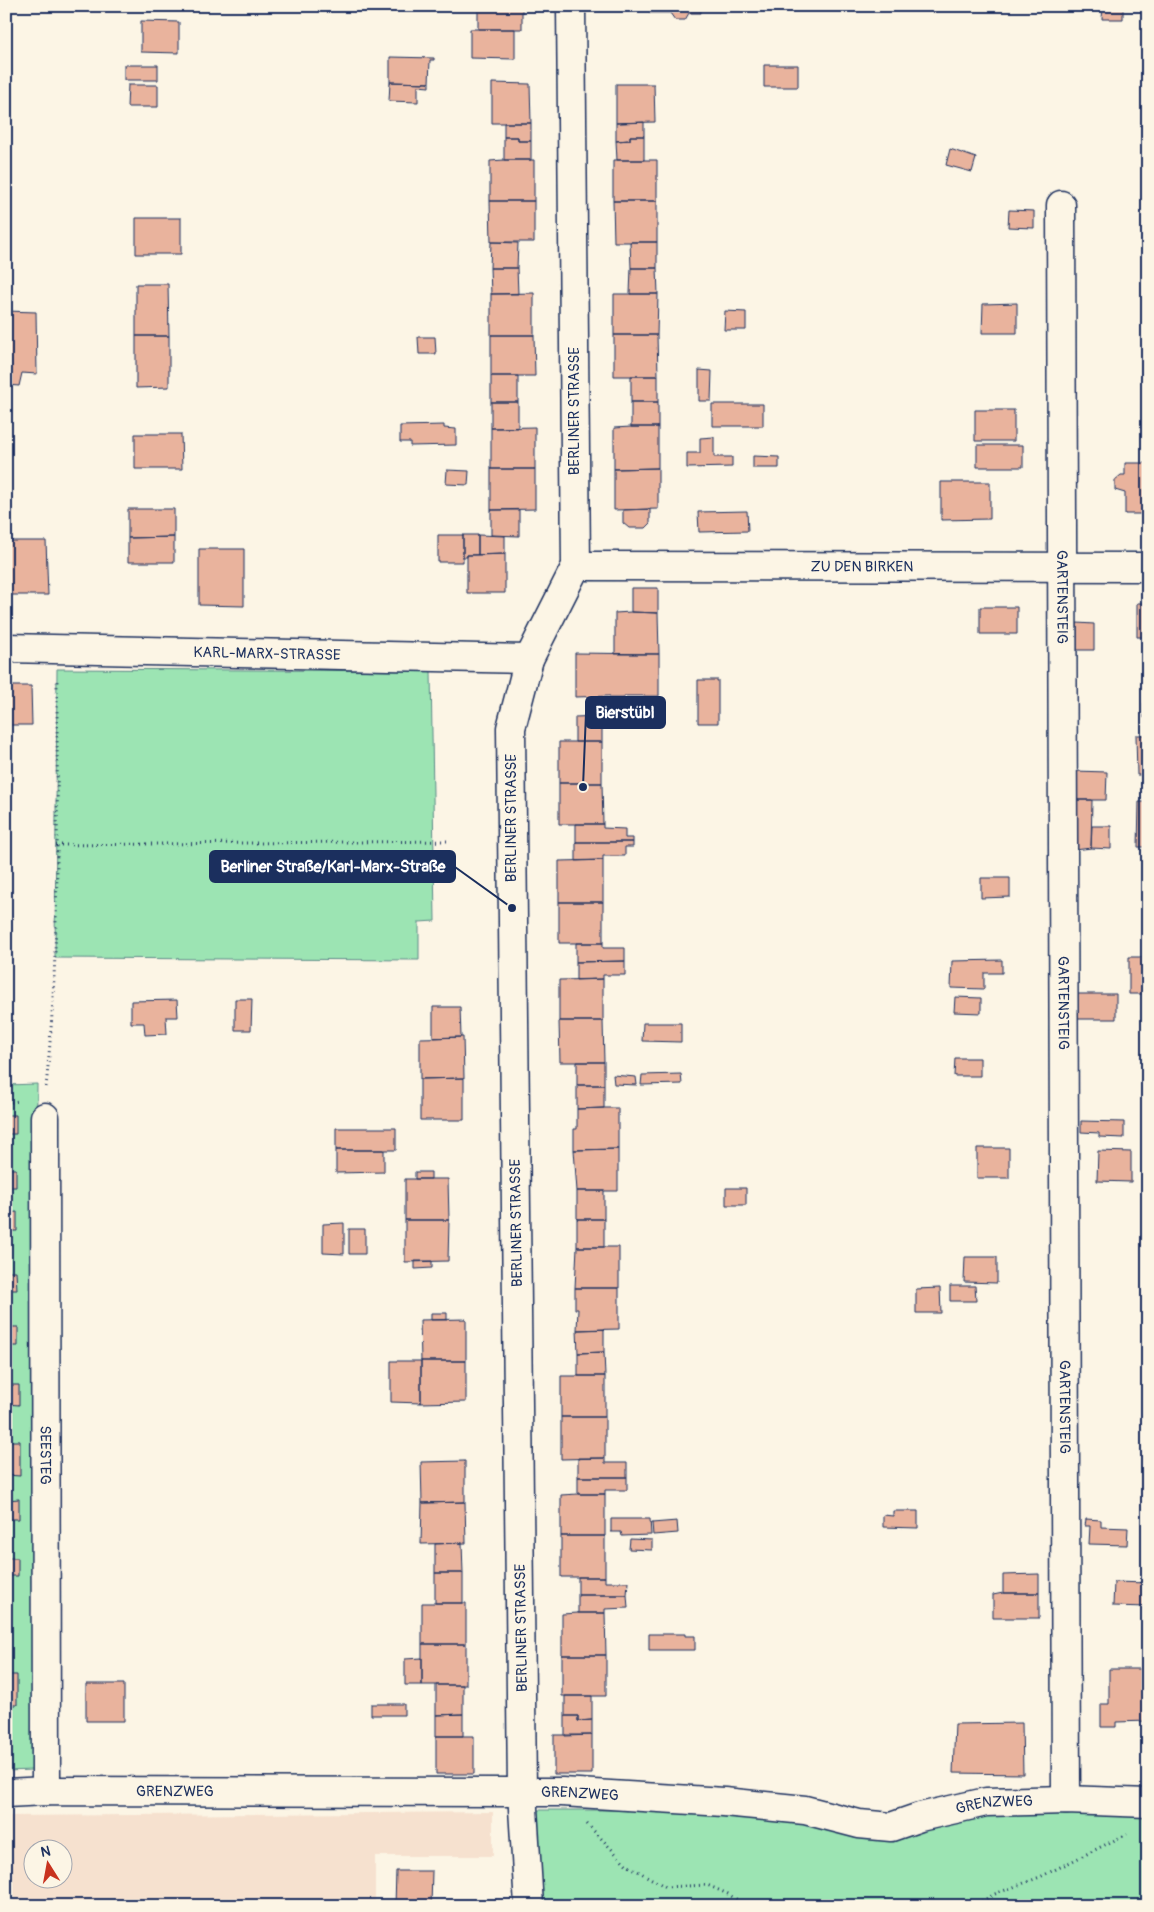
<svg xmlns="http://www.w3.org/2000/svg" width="1154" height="1912" viewBox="0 0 1154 1912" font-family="Pangolin,sans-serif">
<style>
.built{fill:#f6e1cf;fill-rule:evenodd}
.green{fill:#9ce4b3;stroke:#5c8a88}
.building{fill:#e9b39d;stroke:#1b2f5e}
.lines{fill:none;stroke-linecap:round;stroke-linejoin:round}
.minor-casing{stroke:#1b2f5e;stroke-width:31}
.path{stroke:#1b2f5e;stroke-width:3;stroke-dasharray:1 4;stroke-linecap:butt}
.minor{stroke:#fcf5e5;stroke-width:28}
.labels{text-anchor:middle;stroke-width:4.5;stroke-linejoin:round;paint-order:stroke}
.street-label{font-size:15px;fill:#1b2f5e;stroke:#fcf5e5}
.leader{fill:none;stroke:#1b2f5e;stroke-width:2}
.callout-dot{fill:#1b2f5e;stroke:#fcf5e5;stroke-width:2}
.callout{fill:#1b2f5e;stroke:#1b2f5e;stroke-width:2}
.callout-label{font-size:16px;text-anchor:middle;font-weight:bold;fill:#fff}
</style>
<rect width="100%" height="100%" fill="#fcf5e5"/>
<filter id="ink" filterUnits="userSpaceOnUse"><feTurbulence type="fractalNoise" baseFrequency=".02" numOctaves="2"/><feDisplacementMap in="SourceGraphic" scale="10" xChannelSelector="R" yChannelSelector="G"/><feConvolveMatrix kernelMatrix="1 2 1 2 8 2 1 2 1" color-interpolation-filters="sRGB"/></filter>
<g filter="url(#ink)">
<!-- built -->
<path class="built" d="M493,1812V1856H375V1906H6V1816ZM32,1850H62V1880H32Z"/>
<!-- green -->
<path class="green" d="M57,669L431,671L435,921L419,922V960L55,958Z
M37,1084L32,1770L6,1771V1085Z
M523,1810H730L964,1815L1148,1810V1906H528Z"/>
<!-- building -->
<path class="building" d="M478,6H522V29H478Z
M650,6H700L701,13H689L685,20H675L670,13H650Z
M1103,6H1123V19H1102Z
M141,21L179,22V53L141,52Z
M470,29H515V59L470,58Z
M390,57L434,58V60H430L429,83L390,82Z
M124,65H158V80H124Z
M764,65H798V87H764Z
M390,82L429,83V87L418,86V102L389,101Z
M492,83L530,84L531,123H492Z
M616,84H654L655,122L616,123Z
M128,85H158V107H127Z
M1145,110H1148V151H1146Z
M644,122V136H630V140L616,141V123Z
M504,123H531V141H518V137H504Z
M630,136H644V160H617L616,141L630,140Z
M504,137H518V141H531V160H504Z
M950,149L976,158L972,172L946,165Z
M504,160H534V201H490V161Z
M613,160H657V201H613Z
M490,201H534V242H491Z
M613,201H657V242H614Z
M1009,210L1034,211V228L1008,227Z
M136,218H181V254H136Z
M491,242L518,243L517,268H490Z
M630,242H657V268H631Z
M490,268H517L518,294H491Z
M631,268H657L658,294H630Z
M136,284H168L169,336H136Z
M534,293V335H491V294Z
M614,294H658L657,335H614Z
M1017,303V333H982L983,304Z
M6,311L36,312L37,374L22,373L19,386L6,385Z
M725,311L746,312V330H724Z
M491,335H534L535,376H491Z
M614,335H657L658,376H614Z
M136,336H169V387L136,388Z
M418,337H435L436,354H419Z
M699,370L712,371L711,401H699Z
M491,376H518V402H491Z
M631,376H658V402H631Z
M491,402H518V428H491Z
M631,402H658V427H631Z
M712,404H763V426H712Z
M975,410H1014V441H975Z
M444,425V428L456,429V445L410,446V442H400V426Z
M535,427V469H491V428Z
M631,427H658V468L614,469V428Z
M135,434H181L182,469H135Z
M714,437V457H732V467L687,468V453H700V438Z
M977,445H1023V467H977Z
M753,456L779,457V468H753Z
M1125,463H1148V521L1142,514H1125V493L1115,490V480L1121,475H1125Z
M658,468V509L614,510V469Z
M491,469H535V509L491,510Z
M447,470L469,471L468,485L446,484Z
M941,482H990V519L941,520Z
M128,509H174V537L128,538Z
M650,509V523L645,528H629L623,523V510Z
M491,510H519V536L491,535Z
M747,511L748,531L699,532L698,512Z
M438,535H463V562H438Z
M463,535H478V555H467V557H463Z
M478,535L505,536V554L478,555Z
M174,537V562H128V538Z
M6,541H46L48,595H6Z
M199,549H244V606L199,605Z
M505,554V593H467V555Z
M631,588H658V613L631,612Z
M1137,603H1148V637H1137Z
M980,607H1017V634H980Z
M631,612L658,613L659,654H615V613Z
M1077,623L1094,624V650H1077Z
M575,653L659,654V696H624V698H610V696L575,697Z
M698,680H718V723H698Z
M6,686H31L32,725H10V744H6Z
M1144,703H1148V718H1144Z
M602,716V742H575V717Z
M1136,735H1148V775H1137Z
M559,742H602V783H559Z
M1075,771L1107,772L1106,800H1075Z
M559,783H602L603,824H559Z
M1075,800H1092L1091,848L1075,850Z
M1139,802H1148V847H1138Z
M576,824H603V828L625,829V838H633V842H576Z
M1092,826H1111V849L1091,848Z
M576,842H633V847H625V856H603V860L576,861Z
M603,860V902H559V861Z
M981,878H1010V897L981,898Z
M559,902H603V943H559Z
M576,943H603V948H625V961L576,962Z
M1129,957H1148V994H1129Z
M1002,960V973H984V989L951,988L952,961Z
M625,961V975H603V979L576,980V962Z
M603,979V1021H559V980Z
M1073,994H1116V1019H1073Z
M955,997L981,998V1013L954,1012Z
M235,999H252L251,1030H235Z
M177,1000L178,1017H166L167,1034L145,1035L144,1023H131V1001Z
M433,1007H460L461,1037L433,1038Z
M559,1021H603L604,1062H560Z
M643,1023H681V1042L642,1041Z
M463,1037L464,1078L420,1079V1038Z
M955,1058H980V1076H954Z
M577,1062H604V1085H577Z
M681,1074L682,1084L641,1085L642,1075Z
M613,1075L636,1077L637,1085L614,1084Z
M464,1078V1120H420V1079Z
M577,1085H604V1108L577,1109Z
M604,1108H618V1149L574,1150V1129H577V1109Z
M6,1115H16V1134H6Z
M1081,1121L1124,1122V1138L1099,1137V1133L1081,1132Z
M336,1128H396V1150H336Z
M977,1148H1009V1178H977Z
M618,1149V1191H577L574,1150Z
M336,1150H384V1172L336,1173Z
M1098,1151L1131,1152V1182L1097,1181Z
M6,1169H16V1187H6Z
M415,1172H431V1179H415Z
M405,1179H448L449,1220H405Z
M726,1188H746V1205H726Z
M577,1191H604V1219H577Z
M17,1212V1231H6V1213Z
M577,1219H604V1247H577Z
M405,1220H449L448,1261L405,1262Z
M344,1223V1254L323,1253V1224Z
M349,1229H365V1254H349Z
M577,1247H619V1288H575Z
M965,1257H997V1283L964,1282Z
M415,1261H432V1268L415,1269Z
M6,1271H16L17,1290H6Z
M950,1286H975L976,1301H950Z
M575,1288H619V1329L577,1330L578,1309H575Z
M940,1288L941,1313H916V1289Z
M431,1313H447V1320H431Z
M466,1319V1361H421L420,1320Z
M6,1327H18V1346H6Z
M604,1329V1352L578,1353L577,1330Z
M604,1352L605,1376H578V1353Z
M391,1361H421V1403L391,1402Z
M421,1361H466V1402L421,1403Z
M561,1376H605V1417H561Z
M6,1385H19V1405L6,1404Z
M561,1417H605V1458L561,1459Z
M6,1441H20V1476L6,1475Z
M578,1458H605V1463H627V1477H578Z
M465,1461V1502L422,1503L421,1462Z
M578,1477H627V1490H605V1494H578Z
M578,1494H605V1536H561V1495Z
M19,1499V1519H6V1500Z
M465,1502L466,1543L421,1544L422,1503Z
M893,1511H918V1528L883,1527V1515L893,1516Z
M611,1519H650L651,1535L622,1536L621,1532H611Z
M1086,1519L1101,1520V1527L1128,1528L1127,1545L1089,1544L1090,1526H1085Z
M677,1521L678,1533L653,1535L652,1523Z
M561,1536H605V1577H561Z
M630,1539L652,1540V1550L629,1549Z
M462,1543L463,1573H435V1544Z
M6,1558H18V1576H6Z
M435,1573H463V1603H435Z
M1039,1574V1593H1003V1575Z
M578,1577H605V1582H628L627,1595H578Z
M1114,1582L1148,1583L1147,1607L1113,1606Z
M1003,1593H1039V1618H993V1595Z
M578,1595H627L628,1608L605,1609V1613H578Z
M422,1603H466V1644H422Z
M578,1613H605L606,1655H562V1614Z
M649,1634H685V1636H695V1650H649Z
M422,1644H466V1685H422Z
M562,1655H606V1696H562Z
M422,1658V1685H405V1659Z
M1109,1669H1148V1721L1116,1722V1727H1101V1704H1109Z
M6,1675H17V1705H6Z
M86,1684H124V1721H86Z
M436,1685H463V1714L436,1715Z
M565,1696H592V1720L578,1721V1716H565Z
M371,1704H404V1715H371Z
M463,1714V1736H436V1715Z
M565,1716H578V1721L592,1720V1735L565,1736Z
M1022,1723L1023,1774L953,1773L955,1724Z
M554,1735H592V1774H554Z
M436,1736H474V1774H436Z
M396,1871H432L431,1906H395Z"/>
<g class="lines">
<defs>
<g id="minor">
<path id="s1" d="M1061,205L1066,1800"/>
<path id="s2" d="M576,566L1148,567"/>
<path id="s3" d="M6,648L529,659"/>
<path id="s4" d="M45,1117L46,1791"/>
<path id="s5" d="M6,1793L46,1791L562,1792L724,1802L805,1810L859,1824L891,1827L920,1817L986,1802L1066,1800L1148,1803"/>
<path d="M529,1906L522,1792L511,728L529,659L576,566L571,6"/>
</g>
</defs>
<!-- minor casing -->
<use href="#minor" class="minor-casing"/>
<!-- path -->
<path class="path" d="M56,845L450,841
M46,1087C60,951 57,815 57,679
M6,1103L19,1101
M587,1824L627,1865L666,1887L707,1885L728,1894L747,1906
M973,1906L995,1894L1040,1877L1127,1834"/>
<!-- minor -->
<use href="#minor" class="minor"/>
</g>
</g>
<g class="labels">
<!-- street labels -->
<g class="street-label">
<text transform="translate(574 411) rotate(-90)" y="5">BERLINER STRASSE</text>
<text dy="5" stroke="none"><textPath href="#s2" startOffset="286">ZU DEN BIRKEN</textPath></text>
<text dy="5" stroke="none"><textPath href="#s1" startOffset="392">GARTENSTEIG</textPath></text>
<text dy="5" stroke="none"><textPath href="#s3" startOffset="261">KARL-MARX-STRASSE</textPath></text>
<text transform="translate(511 818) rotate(-90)" y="5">BERLINER STRASSE</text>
<text dy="5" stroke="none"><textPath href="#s1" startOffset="798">GARTENSTEIG</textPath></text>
<text transform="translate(516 1223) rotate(-91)" y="5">BERLINER STRASSE</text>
<text dy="5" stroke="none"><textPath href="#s1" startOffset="1202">GARTENSTEIG</textPath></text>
<text dy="5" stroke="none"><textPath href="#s4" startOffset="338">SEESTEG</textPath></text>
<text transform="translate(521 1628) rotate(-91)" y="5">BERLINER STRASSE</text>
<text dy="5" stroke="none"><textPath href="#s5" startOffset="169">GRENZWEG</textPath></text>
<text dy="5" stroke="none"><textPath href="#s5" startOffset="574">GRENZWEG</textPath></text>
<text dy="5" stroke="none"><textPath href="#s5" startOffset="994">GRENZWEG</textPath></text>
</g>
</g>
<!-- callouts -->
<path class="leader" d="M583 787L586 713M512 908L455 867"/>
<g class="callout-dot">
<circle cx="583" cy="787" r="5"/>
<circle cx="512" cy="908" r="5"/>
</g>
<g class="callout">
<rect x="586" y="697" width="79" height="31" rx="5"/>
<rect x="210" y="851" width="245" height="31" rx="5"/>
</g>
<g class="callout-label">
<text x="625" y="718">Bierstübl</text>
<text x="333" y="872">Berliner Straße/Karl-Marx-Straße</text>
</g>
<!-- margin -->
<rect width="1154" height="1912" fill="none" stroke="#fcf5e5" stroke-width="25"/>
<rect x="12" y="12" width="1129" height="1887" fill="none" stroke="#1b2f5e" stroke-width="2" filter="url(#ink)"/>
<!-- north arrow -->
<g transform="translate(48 1864) rotate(349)"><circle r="24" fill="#fcf5e5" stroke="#a2a6af"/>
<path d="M0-4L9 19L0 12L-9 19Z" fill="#c8321e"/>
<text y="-8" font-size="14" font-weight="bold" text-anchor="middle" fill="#1b2f5e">N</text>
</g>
</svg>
